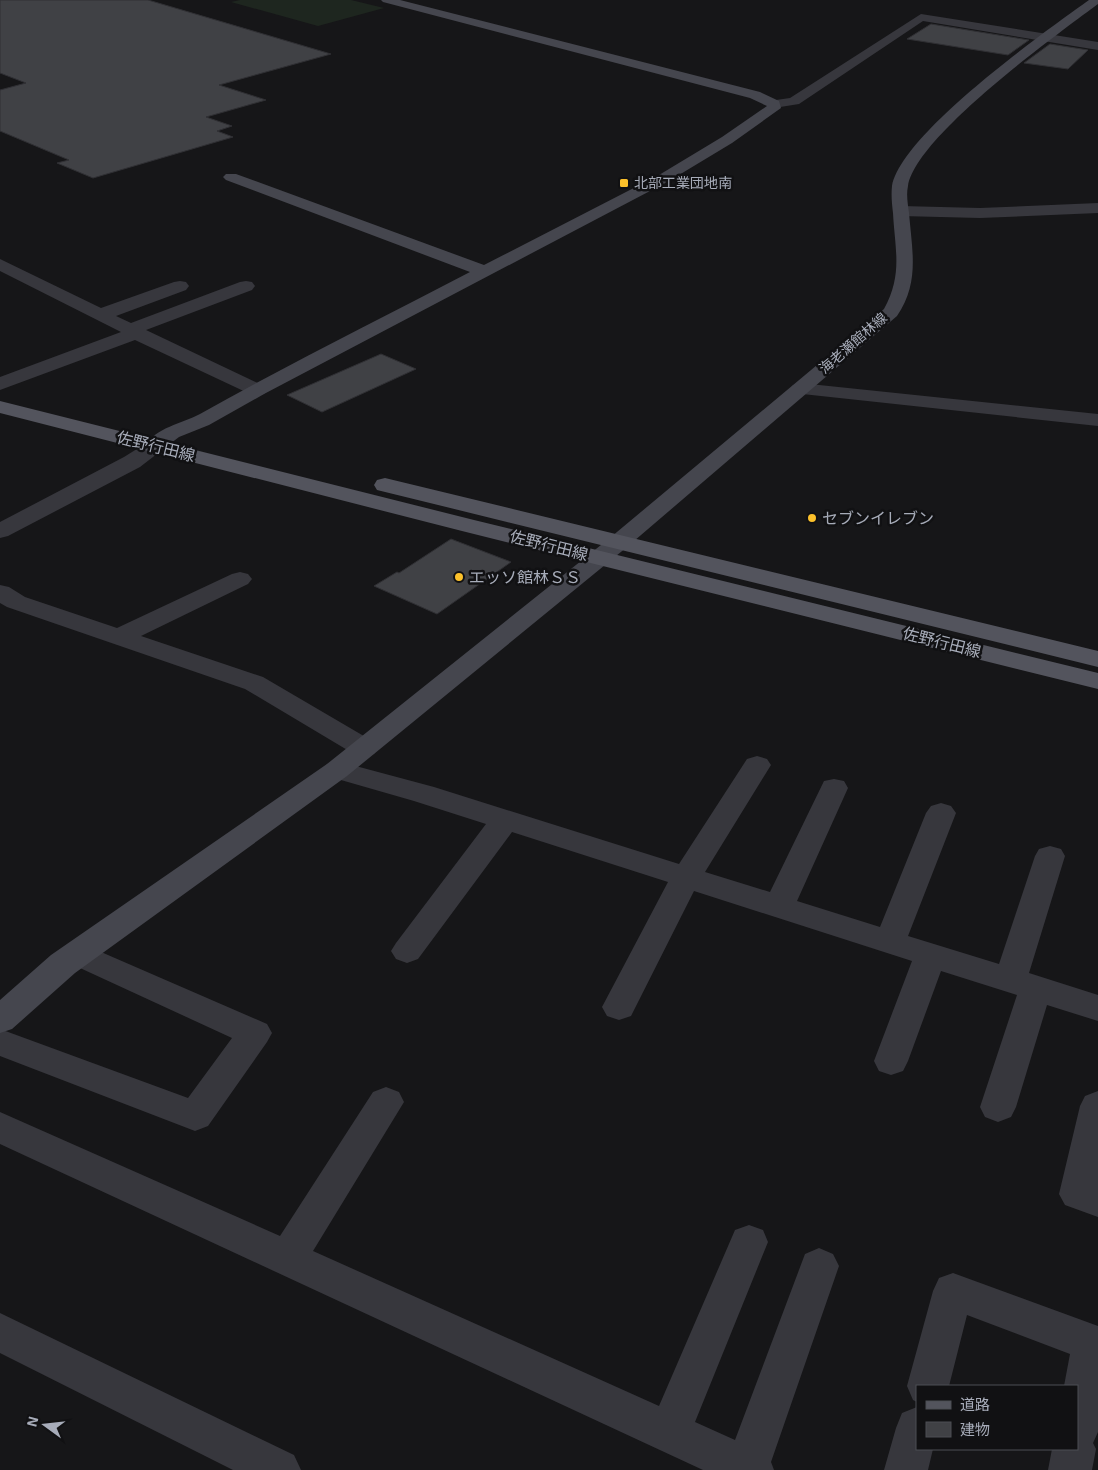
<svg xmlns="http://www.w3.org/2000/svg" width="1098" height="1470" viewBox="0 0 1098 1470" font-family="'Exo 2','Noto Sans JP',sans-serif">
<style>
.green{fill:#1e261f}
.building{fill:#404145;stroke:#303034}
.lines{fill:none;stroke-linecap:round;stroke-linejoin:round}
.street{fill:#37373d;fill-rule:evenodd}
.secondary{fill:#45464e;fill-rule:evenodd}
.primary{fill:#53545d;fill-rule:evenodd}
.poi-dot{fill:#fcc12b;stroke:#111113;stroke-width:2}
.labels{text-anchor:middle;stroke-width:5;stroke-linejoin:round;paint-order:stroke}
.far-poi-label{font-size:14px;fill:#a7acb9;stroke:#111113;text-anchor:start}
.far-street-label{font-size:14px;fill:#a7acb9;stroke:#111113}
.street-label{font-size:16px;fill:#a7acb9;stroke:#111113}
.poi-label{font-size:16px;fill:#a7acb9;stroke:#111113;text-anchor:start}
</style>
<rect width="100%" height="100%" fill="#161618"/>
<!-- green -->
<path class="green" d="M240,0H351L384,8L318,26L231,2Z"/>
<!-- building -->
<path class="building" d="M0,0H148L331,54L219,85L266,100L206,117L232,126L217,131L233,137L93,178L57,163L69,160L0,131V90L26,83L0,73Z
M931,24L1029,40L1008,55L907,39Z
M1050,44L1088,50L1068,69L1024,63Z
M381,354L416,369L322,412L287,395Z
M451,539L511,562L437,614L374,586L397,572L399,573Z"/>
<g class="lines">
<!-- street -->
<path class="street" d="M921,14L1098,42V50L923,21L799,104L774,108L767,104L769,101L790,98Z
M1098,203V213L980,218L901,216L895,214L893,211L895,208L901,206L980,208Z
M0,259L101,308L174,282L180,281L186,282L189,286L186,290L116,316L131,323L240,282L246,281L252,282L255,286L252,290L146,330L264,386L267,390L264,394L257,396L250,394L135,340L0,390V377L121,332L0,271Z
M800,383L1098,414V426L793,393L790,389L793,385Z
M155,440L162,442L166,446L162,450L140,467L8,536L0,538V522L124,457L148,442Z
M240,572L248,574L252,579L248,584L141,636L263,677L374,742L378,748L374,754L364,757L354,754L245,689L7,607L0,603V585L9,587L25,597L117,628L232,574Z
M757,756L767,759L771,765L705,872L770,892L824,781L834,779L844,781L848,788L797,901L880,927L926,813L931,806L941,803L951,806L956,813L908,936L999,964L1035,856L1039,849L1050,846L1061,849L1065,856L1029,973L1098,995V1021L1047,1005L1016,1107L1011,1117L998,1122L985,1117L980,1107L1017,995L941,971L908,1061L903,1071L891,1075L879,1071L874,1061L912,961L694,891L631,1016L619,1020L607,1016L602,1007L668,882L512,832L418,959L407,963L396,959L391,951L396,943L486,824L414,801L327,776L323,770L327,764L337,761L434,787L679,864L747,759Z
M78,942L267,1024L272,1033L267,1042L208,1126L195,1131L0,1056V1029L188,1098L232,1038L67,962L62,954L67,946Z
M386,1087L399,1092L404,1102L313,1251L659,1406L735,1230L749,1225L763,1230L768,1242L695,1422L735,1440L805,1254L819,1248L833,1254L839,1266L771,1462L774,1470H703L0,1144V1112L280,1236L373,1092Z
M1098,1091V1217L1065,1205L1059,1194L1080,1106L1085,1096Z
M953,1273L1098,1326V1432L1093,1443L1096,1449L1092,1470H1048L1052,1449H1077V1386H1064L1070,1354L967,1315L949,1386H917V1402L913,1400L907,1386L933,1291L939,1278Z
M0,1313L294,1455L301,1470H233L0,1353Z
M917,1407V1449H933L928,1470H884L896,1428L902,1413Z"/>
<!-- secondary -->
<path class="secondary" d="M381,0H400L760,92L779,101L781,108L732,143L669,181L264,394L209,425L179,437L162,450L155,452L148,450L144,446C157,427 181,424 200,414C289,364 380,319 470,272L226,180L223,177L226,174H236L484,265L659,175L722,137L767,106L750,98L383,2Z
M1089,0H1098V4C1055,36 916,136 908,186C906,195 908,205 909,213C912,250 920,283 897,316L627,547L347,776L75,973L12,1029L0,1033V1000L51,955L327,764L611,537L884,309C903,274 895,250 893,213C892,205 891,195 892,186C902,133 1043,33 1089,0Z"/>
<!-- primary -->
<path class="primary" d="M0,401L474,520L1098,673V689L462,531L0,413Z
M385,478L1098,651V667L377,490L374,485L377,480Z"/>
</g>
<!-- markers -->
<g class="poi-dot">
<rect x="619" y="178" width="10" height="10" rx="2.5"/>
<circle cx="812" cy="518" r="5"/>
<circle cx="459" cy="577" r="5"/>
</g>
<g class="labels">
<!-- far-poi labels -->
<g class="far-poi-label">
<text x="634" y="188">北部工業団地南</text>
</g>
<!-- far-street labels -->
<g class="far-street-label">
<text transform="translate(853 343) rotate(-41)" y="5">海老瀬館林線</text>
</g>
<!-- street labels -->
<g class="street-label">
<text transform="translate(156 446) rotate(14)" y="6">佐野行田線</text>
<text transform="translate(549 545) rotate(14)" y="6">佐野行田線</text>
<text transform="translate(942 642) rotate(14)" y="6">佐野行田線</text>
</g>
<!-- poi labels -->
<g class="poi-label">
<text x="822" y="524">セブンイレブン</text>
<text x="469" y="583">エッソ館林ＳＳ</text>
</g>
</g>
<!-- legend -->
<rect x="916" y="1385" width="162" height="65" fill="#111113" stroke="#4d4f55"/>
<rect x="926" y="1401" width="25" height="8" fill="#53545d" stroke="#4d4f55"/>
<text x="960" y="1410" font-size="15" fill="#a7acb9">道路</text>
<rect x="926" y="1422" width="25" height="15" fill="#404145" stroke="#4d4f55"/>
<text x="960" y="1435" font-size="15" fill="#a7acb9">建物</text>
<!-- north arrow -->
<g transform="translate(45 1425) rotate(285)" stroke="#111113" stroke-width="4" paint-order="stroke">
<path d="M0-4L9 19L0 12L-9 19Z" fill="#a7acb9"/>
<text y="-8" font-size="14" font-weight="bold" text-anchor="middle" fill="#a7acb9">N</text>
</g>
</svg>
